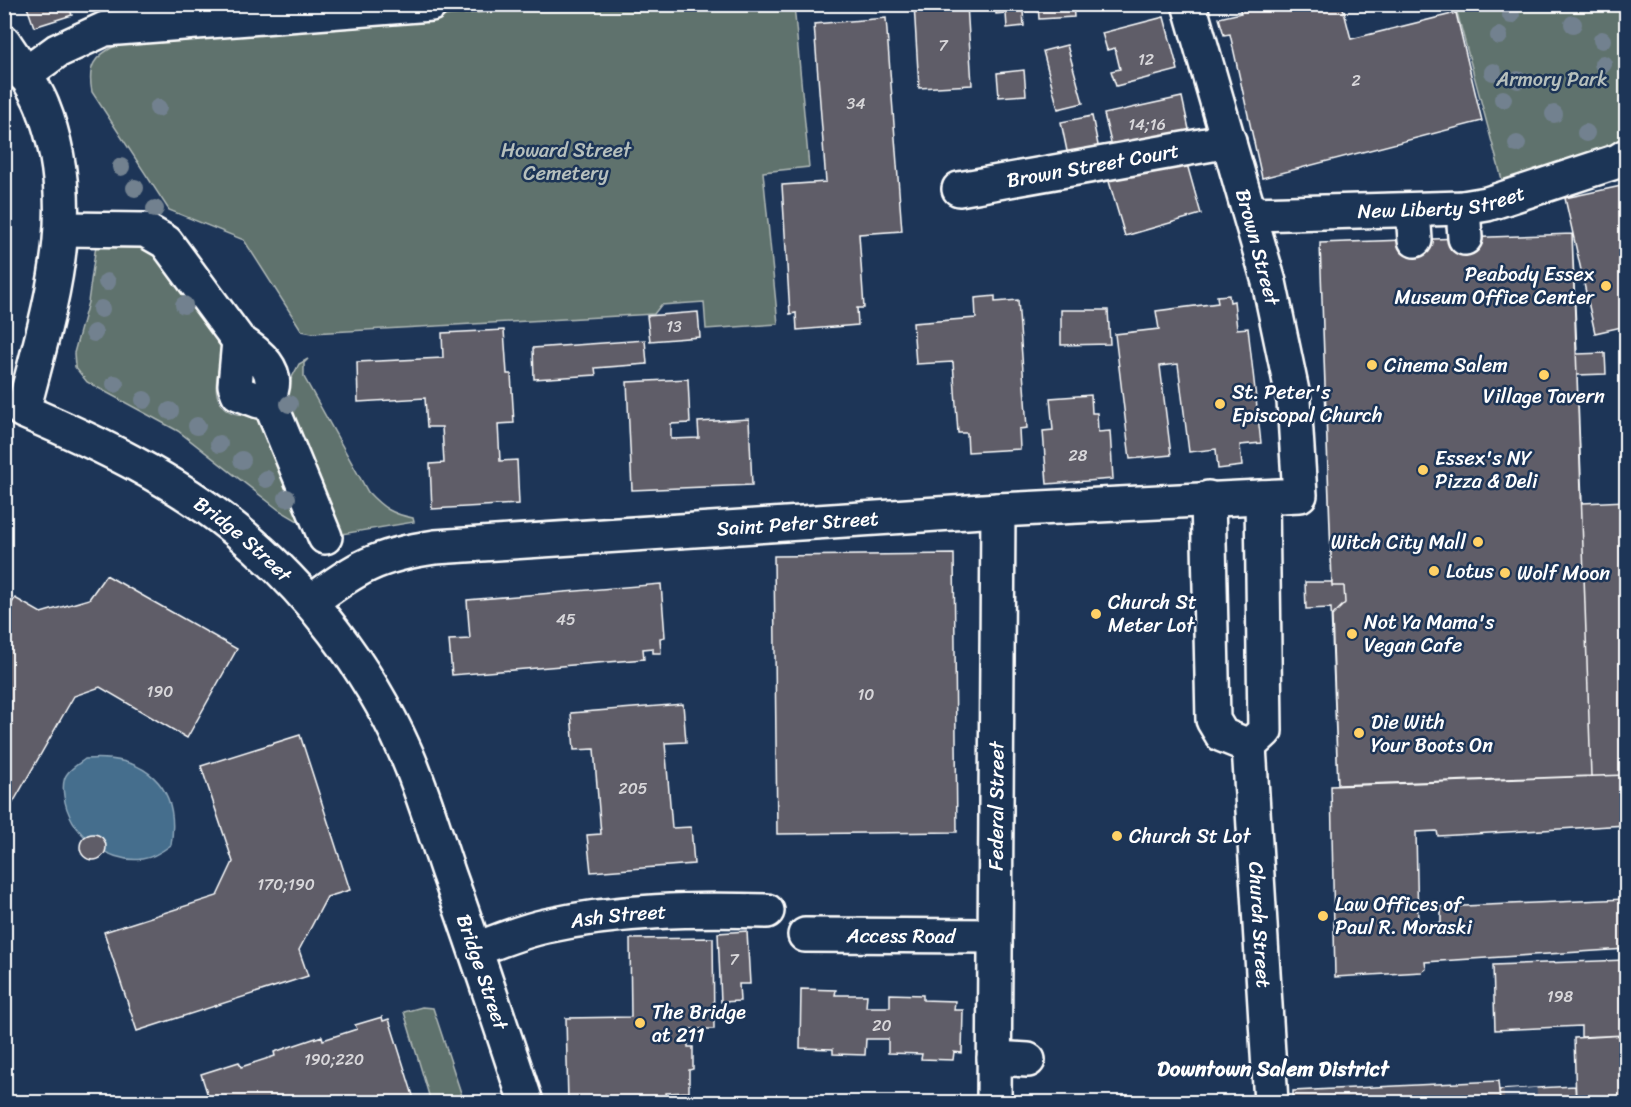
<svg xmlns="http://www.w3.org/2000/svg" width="1631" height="1107" viewBox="0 0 1631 1107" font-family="Sriracha,sans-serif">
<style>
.green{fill:#5f726d;stroke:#afb8b6;stroke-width:1.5}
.water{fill:#456e8d;stroke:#8fa8bb;stroke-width:1.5}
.building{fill:#5e5d68;stroke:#fff;stroke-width:1.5}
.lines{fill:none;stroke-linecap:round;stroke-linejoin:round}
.minor-tunnel{stroke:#344968;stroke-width:33;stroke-dasharray:33 16;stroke-linecap:butt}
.minor-casing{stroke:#fff;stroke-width:38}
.highway-casing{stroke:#fff;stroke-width:38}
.minor{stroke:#1d3557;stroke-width:33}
.highway{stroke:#1d3557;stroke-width:33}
.tree{fill:#72818f}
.poi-dot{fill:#ffd166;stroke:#1d3557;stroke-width:2}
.labels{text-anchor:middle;stroke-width:5;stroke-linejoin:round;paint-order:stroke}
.number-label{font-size:16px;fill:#d7d6d9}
.park-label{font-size:20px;fill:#b7c0bd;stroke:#1d3557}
.street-label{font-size:20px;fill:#fff;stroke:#1d3557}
.poi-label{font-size:20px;fill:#fff;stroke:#1d3557;text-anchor:start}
.neighbourhood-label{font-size:21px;font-weight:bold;fill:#fff;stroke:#1d3557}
</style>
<rect width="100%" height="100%" fill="#1d3557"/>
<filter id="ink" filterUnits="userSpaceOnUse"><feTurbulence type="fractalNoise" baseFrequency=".0167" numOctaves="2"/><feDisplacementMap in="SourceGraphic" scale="12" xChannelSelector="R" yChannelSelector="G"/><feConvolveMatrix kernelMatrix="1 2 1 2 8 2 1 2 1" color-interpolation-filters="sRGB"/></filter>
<g filter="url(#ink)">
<!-- green -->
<path class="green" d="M565,5H794L809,167L763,172L778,324L706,329L704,302L661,305L654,314L312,333L302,331L244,240L169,210L92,92C87,66 94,56 117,45Z
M1455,5H1626V156L1507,198Z
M97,238L145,243L170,270L227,344C206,394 213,425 274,413L325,537L279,510L178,431L87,382L75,367L74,353L88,302Z
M308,359L304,363V377L368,492C383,508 392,514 413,518L414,522L330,536L278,404L299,364Z
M422,1007L433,1008L464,1102H431L404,1012Z"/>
<!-- water -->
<path class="water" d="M85,759C144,754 181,785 171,845C163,851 153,858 142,859C106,864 68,831 64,796C63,789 63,779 67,774C71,768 80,763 85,759Z"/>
<!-- building -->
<path class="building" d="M26,4H68L72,15L34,27Z
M108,4H140L142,23L109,25Z
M159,4H183L184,19L161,22Z
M914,4H967L972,85L919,88Z
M995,4H1029V11H1023L1024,26L1007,28L1006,13L996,14Z
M1038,4H1073L1074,17L1039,19Z
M1238,4H1342L1351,39L1456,13L1482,121L1262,178L1230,34L1224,35L1219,18L1241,13Z
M1164,17L1178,70L1116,86L1111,71L1120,69L1115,48L1107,50L1102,33Z
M886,18L902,231L859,234L864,308H857L858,325L797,330L796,313L790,314L782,185L826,182L814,24Z
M1067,45L1083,103L1058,109L1043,51Z
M1024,70L1026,95L999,97L997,73Z
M1182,97L1190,134L1113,151L1104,114Z
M1092,116L1099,150L1068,156L1061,122Z
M1185,157L1201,214L1125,236L1108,178Z
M1626,185V326L1595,333L1565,198Z
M1572,234L1577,354L1605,353L1606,374L1577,375L1582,503L1626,501V775L1338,785L1331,608L1306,609L1305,582H1332L1320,243Z
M1572,234L1591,776L1338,785L1332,616L1345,603L1344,586H1332L1320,243Z
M1229,295L1230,302L1234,301L1237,329L1248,328L1261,443L1240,445L1242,466L1218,469L1216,449L1189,452L1178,364L1160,366L1171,455L1130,459L1115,334L1159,329L1156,311L1218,303L1217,296Z
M995,296V302L1018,300L1027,428L1019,429L1020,449L968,452L967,433H958L953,362L916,364L913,323L976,318L975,298Z
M1061,310H1108L1110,344L1061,345Z
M698,312L700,337L650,341L647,316Z
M504,330L507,374H511L514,423L498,424L500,461L517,460L519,504L432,509L430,464L444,463L442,427H427L425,398L358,402L357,362L443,358L442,333Z
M645,340L647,364L595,368L596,375L534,379L533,348Z
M688,379L690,423L671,424V439L699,438L698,422L749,419L752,485L632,490L627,382Z
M1091,395L1092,413H1097L1098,432L1110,431L1113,479L1047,484L1043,431L1053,430L1050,398Z
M954,554L957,832L777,834L774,556Z
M106,575L237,649L187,738L100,687L74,696L10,808L4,804V616L15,598L41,613L89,599Z
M661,584L665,637L660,638L661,653H653V648L643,649L644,659L452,675L449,640L470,639L467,600Z
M683,704L686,742L665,743L672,828L691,827L694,864L591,872L587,835L601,834L594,749L574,750L571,713Z
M300,735L350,890L327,897L299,950L308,976L137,1031L104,932L217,896L233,862L201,766Z
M1626,775V825L1438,836L1437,831L1416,832L1418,924L1441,923V907L1626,899V949L1425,962L1426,969L1422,972L1335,977L1331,786Z
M80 847a13 13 0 1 1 26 0a13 13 0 1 1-26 0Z
M747,931L750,984H739L740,1001L721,1002L718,933Z
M713,938L714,1029H688V1047H693V1069L689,1070V1092L666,1093L667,1102H568L566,1018L631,1017L630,939Z
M1626,960V1035L1581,1037V1026L1495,1030L1493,965Z
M801,989L836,990L835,995H867L866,1007H890V994L923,995V1000L955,1001L954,1010H963L962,1053L954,1052L953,1060L921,1059L922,1054L888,1053V1039H866L865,1055L833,1054V1049L800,1048Z
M382,1017L383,1021L389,1019L415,1102H210L201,1074L239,1062L241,1067L275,1056L274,1052L322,1036L323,1040L357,1029L355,1025Z
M1626,1035V1102H1576L1574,1038Z
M1498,1081L1500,1102H1293V1091Z
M1575,1086L1576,1102H1500L1499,1090Z"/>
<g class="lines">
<!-- minor-tunnel -->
<path class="minor-tunnel" d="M1520,1089L1521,1102"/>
<defs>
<g id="minor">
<path d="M24,75L57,51L105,29L431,4"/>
<path id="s1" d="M959,189L1229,141"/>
<path d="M1463,208L1465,238"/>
<path d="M1413,211L1415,240"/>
<path id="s2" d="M1250,214L1463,208L1487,204L1618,161L1626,156"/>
<path d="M63,229L145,230L166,242L239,341L235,385L238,393L259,401L268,398C282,372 260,354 239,341"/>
<path d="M268,398L325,537"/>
<path id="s3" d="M1262,497L1265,731L1249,746L1271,1102"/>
<path d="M1208,498L1213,720L1222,735L1249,746"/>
<path id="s4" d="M311,602C355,568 378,555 435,547L998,510L1300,495L1294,401L1269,282L1189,4"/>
<path id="s5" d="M805,935L995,936"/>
<path id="s6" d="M476,949C499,941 522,931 546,926C618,910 693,909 767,911"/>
<path d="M994,1058L1028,1060"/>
<path id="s7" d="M994,1102L998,510"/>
</g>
<g id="highway">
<path id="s8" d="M4,42C17,62 33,83 42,105C84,209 49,308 23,411C98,443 172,478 236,530C307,588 368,667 405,751C423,791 435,834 449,875C476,950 501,1026 526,1102"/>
</g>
</defs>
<!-- minor casing -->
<use href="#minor" class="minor-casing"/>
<!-- highway casing -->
<use href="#highway" class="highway-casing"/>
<!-- minor -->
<use href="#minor" class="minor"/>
<!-- highway -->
<use href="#highway" class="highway"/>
</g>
<!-- trees -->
<g class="tree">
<circle cx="1511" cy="15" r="9"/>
<circle cx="1573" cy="24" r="9"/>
<circle cx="1499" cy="36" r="9"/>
<circle cx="1602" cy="40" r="9"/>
<circle cx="1603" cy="64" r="9"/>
<circle cx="1493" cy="72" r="9"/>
<circle cx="1518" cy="80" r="9"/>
<circle cx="1503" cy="99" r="9"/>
<circle cx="158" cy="108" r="9"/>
<circle cx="1554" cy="114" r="9"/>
<circle cx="1586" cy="133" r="9"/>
<circle cx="1517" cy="144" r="9"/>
<circle cx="121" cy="167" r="9"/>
<circle cx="135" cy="188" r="9"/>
<circle cx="155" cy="209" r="9"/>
<circle cx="107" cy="282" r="9"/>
<circle cx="184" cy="305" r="9"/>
<circle cx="101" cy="309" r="9"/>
<circle cx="94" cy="333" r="9"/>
<circle cx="115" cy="384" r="9"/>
<circle cx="144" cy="400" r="9"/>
<circle cx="289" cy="404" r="9"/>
<circle cx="170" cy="411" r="9"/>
<circle cx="197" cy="426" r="9"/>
<circle cx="219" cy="444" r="9"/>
<circle cx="242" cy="460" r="9"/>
<circle cx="266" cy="479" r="9"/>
<circle cx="287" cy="498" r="9"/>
</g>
</g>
<!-- markers -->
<g class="poi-dot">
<circle cx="1606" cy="286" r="6"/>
<circle cx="1372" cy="365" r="6"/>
<circle cx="1544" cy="375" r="6"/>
<circle cx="1220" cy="404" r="6"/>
<circle cx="1423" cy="470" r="6"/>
<circle cx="1478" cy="542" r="6"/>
<circle cx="1434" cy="571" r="6"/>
<circle cx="1505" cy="573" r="6"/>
<circle cx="1096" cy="614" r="6"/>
<circle cx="1352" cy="634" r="6"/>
<circle cx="1359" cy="733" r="6"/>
<circle cx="1117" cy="836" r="6"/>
<circle cx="1323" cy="916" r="6"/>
<circle cx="640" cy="1023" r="6"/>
</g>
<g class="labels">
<!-- number labels -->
<g class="number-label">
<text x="943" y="51">7</text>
<text x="1146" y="65">12</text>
<text x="1356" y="86">2</text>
<text x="856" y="109">34</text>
<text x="1147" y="130">14;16</text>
<text x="674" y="332">13</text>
<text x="1078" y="461">28</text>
<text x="566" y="625">45</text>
<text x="160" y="697">190</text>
<text x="866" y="700">10</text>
<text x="633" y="794">205</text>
<text x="286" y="890">170;190</text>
<text x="734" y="965">7</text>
<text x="1560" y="1002">198</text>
<text x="882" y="1031">20</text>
<text x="334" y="1065">190;220</text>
</g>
<!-- park labels -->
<g class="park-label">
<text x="1552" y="86">Armory Park</text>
<text x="566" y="157">Howard Street<tspan x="566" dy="23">Cemetery</tspan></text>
</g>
<!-- street labels -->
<g class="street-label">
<text dy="7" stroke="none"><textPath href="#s1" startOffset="136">Brown Street Court</textPath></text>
<text dy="7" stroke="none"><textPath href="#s2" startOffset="192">New Liberty Street</textPath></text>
<text transform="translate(1258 247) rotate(75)" y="7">Brown Street</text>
<text dy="7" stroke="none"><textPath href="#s4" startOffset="501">Saint Peter Street</textPath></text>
<text dy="7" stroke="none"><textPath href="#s8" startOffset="642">Bridge Street</textPath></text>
<text dy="7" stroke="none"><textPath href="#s7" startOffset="296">Federal Street</textPath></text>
<text dy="7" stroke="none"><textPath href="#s6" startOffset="147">Ash Street</textPath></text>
<text dy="7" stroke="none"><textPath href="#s3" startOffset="435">Church Street</textPath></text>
<text dy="7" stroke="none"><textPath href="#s5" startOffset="96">Access Road</textPath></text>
<text dy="7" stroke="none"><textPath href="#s8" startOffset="1146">Bridge Street</textPath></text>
</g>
<!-- poi labels -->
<g class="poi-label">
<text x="1594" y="281" text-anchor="end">Peabody Essex<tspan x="1594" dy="23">Museum Office Center</tspan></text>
<text x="1384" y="372">Cinema Salem</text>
<text x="1232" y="399">St. Peter's<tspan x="1232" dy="23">Episcopal Church</tspan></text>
<text x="1544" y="403" text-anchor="middle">Village Tavern</text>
<text x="1435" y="465">Essex's NY<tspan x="1435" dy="23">Pizza &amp; Deli</tspan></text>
<text x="1466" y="549" text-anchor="end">Witch City Mall</text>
<text x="1446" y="578">Lotus</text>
<text x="1517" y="580">Wolf Moon</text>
<text x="1108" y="609">Church St<tspan x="1108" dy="23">Meter Lot</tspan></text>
<text x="1364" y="629">Not Ya Mama's<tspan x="1364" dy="23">Vegan Cafe</tspan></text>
<text x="1371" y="729">Die With<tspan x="1371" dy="23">Your Boots On</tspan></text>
<text x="1129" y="843">Church St Lot</text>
<text x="1335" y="911">Law Offices of<tspan x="1335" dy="23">Paul R. Moraski</tspan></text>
<text x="652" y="1019">The Bridge<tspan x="652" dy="23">at 211</tspan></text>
</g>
<!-- neighbourhood labels -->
<g class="neighbourhood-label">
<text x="1273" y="1076">Downtown Salem District</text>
</g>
</g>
<!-- margin -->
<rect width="1631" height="1107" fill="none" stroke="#1d3557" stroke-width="24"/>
<rect x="12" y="12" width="1607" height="1083" fill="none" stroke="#fff" stroke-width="2" filter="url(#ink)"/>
</svg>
